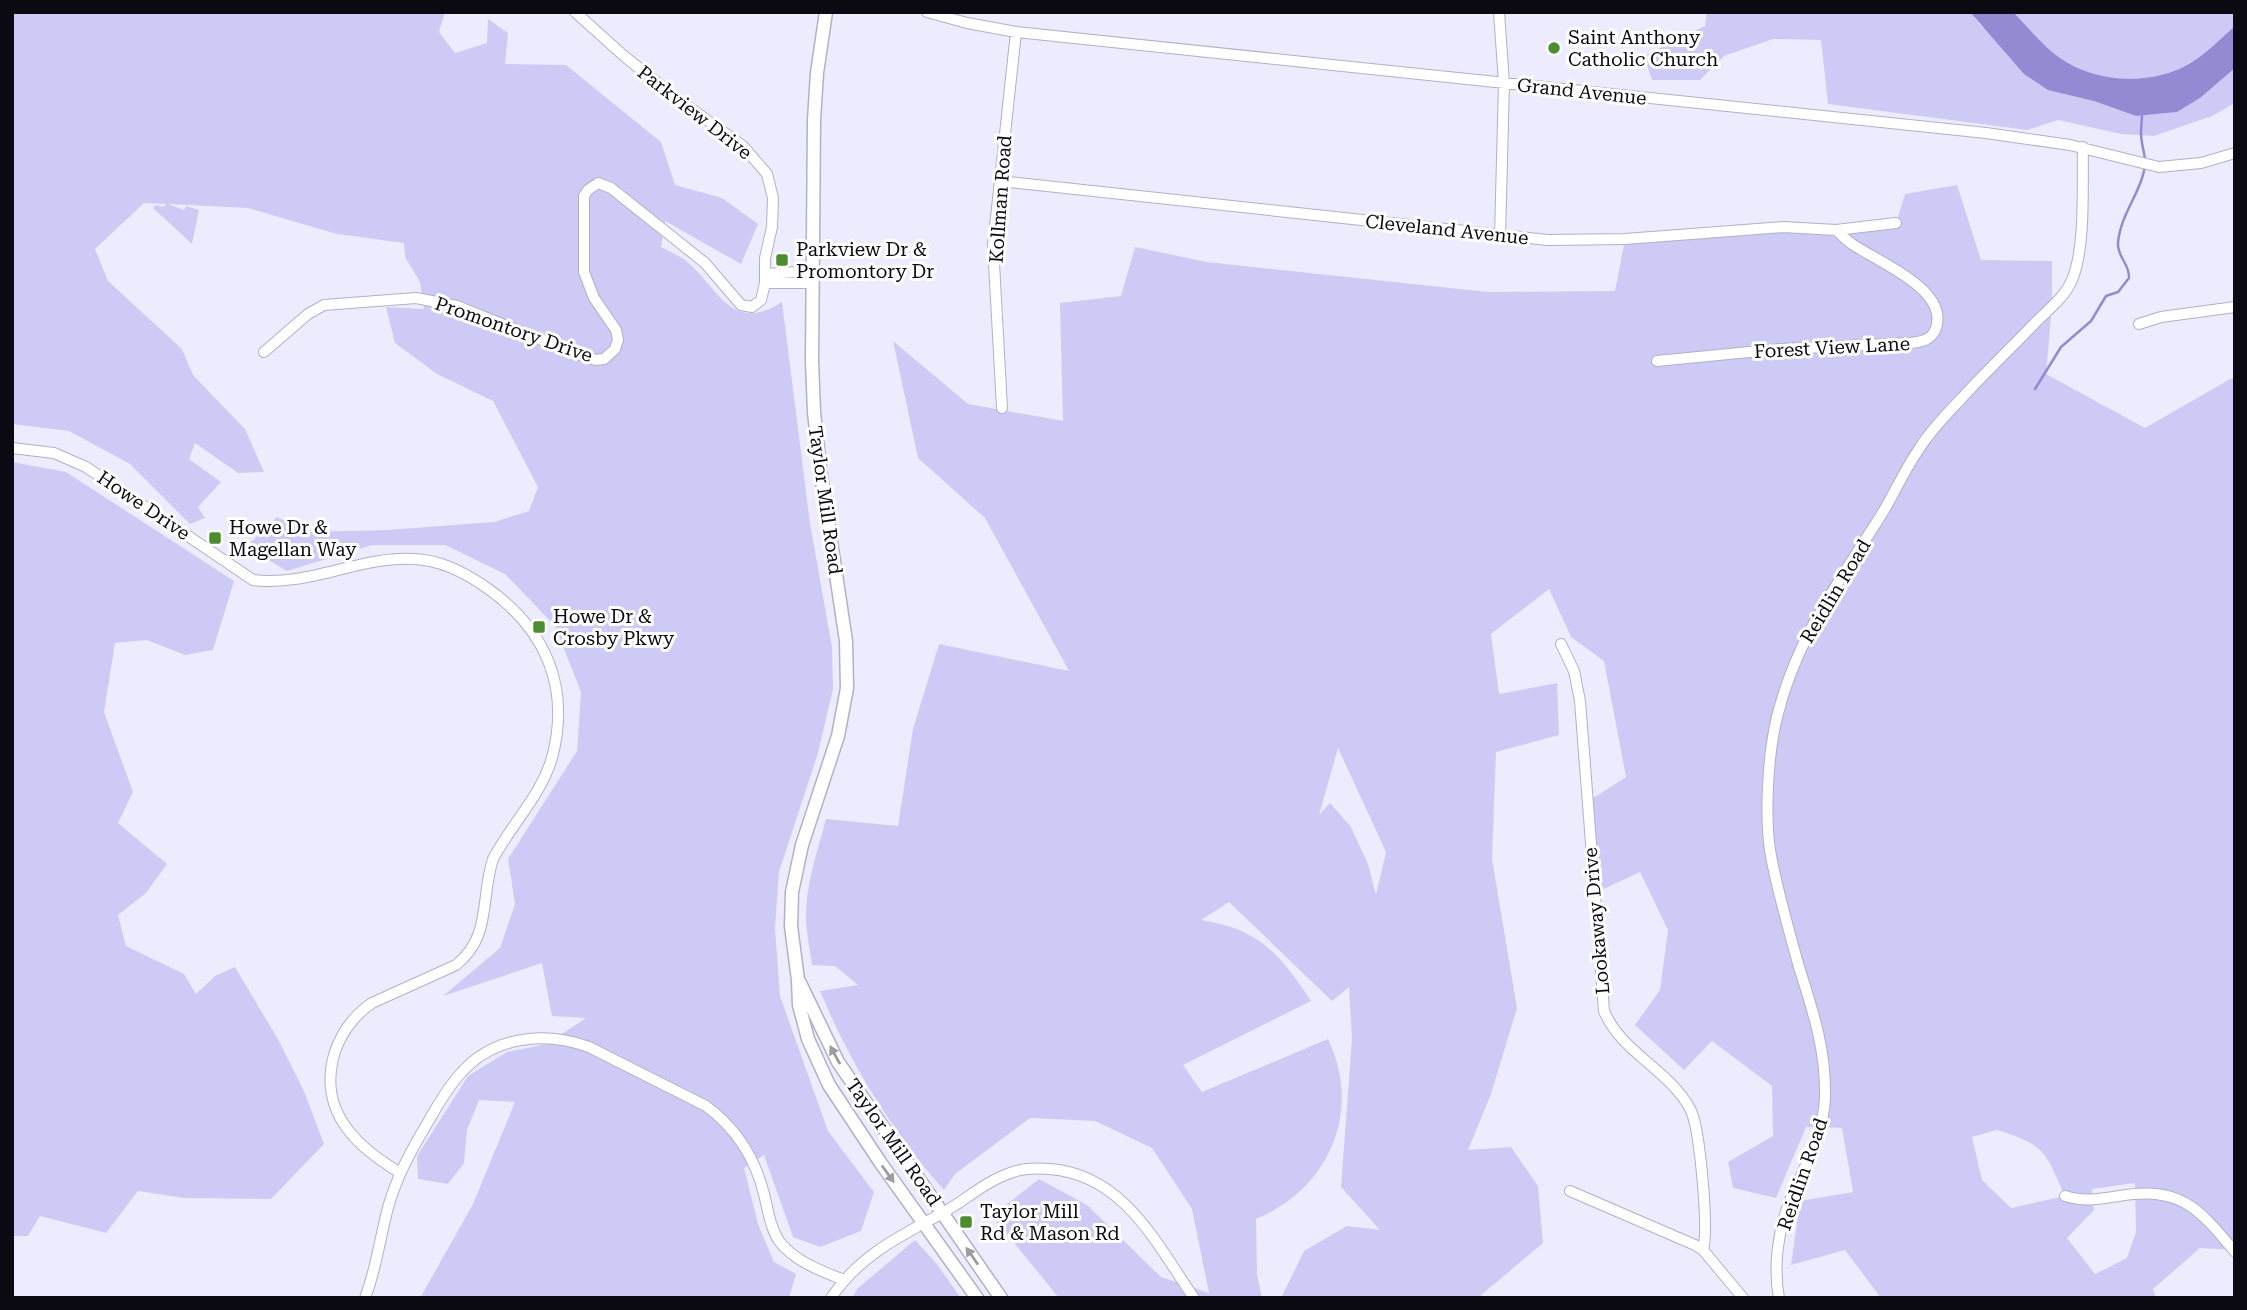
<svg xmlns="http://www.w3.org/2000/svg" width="2247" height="1310" viewBox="0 0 2247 1310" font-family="'Roboto Serif',serif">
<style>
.green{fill:#cdcbf6;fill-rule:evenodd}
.water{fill:#928bd4}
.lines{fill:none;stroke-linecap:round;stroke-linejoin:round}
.stream{stroke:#928bd4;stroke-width:2.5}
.minor-casing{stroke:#b1b0c7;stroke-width:12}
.major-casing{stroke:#b1b0c7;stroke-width:15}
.minor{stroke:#fff;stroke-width:10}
.major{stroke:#fff;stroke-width:12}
.oneway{fill:#9d9da0}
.poi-dot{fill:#4b8d2f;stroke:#fff;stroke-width:2.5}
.labels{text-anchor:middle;stroke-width:6;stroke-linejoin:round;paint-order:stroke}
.poi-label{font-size:19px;fill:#0b0a12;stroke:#fff;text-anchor:start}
.street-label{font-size:19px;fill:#0b0a12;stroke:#fff}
</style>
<rect width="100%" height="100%" fill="#edecff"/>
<!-- green -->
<path class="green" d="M12,12H445L439,32L455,53L487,43L488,19L508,33L505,64L566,65L661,142L675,185L722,198L758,224L741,264L665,221L661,247C669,251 678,255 685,260C719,287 730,335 782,302L810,523L832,647L833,689L818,753L779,872L775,928L780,996L828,1131L874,1192L861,1231L820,1247L793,1237L764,1155L744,1168L758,1224L774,1262L796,1274L789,1298H420L473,1204L515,1102L479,1100L467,1130L464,1163L448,1184L418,1179L417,1156L468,1076L507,1052L547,1044L586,1018L552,1016L542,963L443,996L500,948L515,904L508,859L577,751L581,692L555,626L505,574L445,545H372L287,571L246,547L277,517L307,532L387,530L494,522L529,511L538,487L493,401L437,374L395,343L386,307L424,309L420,282L405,257L404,243L337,234L248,208L168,204L184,210L186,206L199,210L192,244L153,208L156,205L163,207L167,204L144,203L95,249L108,281L182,349L193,375L245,429L264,472L238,473L195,443L189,459L221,482L198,507L205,518L190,524L130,464L69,431L12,424Z
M1707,12H1970L1981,26L2094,101L2136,116L2176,112L2200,98L2235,68V103L2212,116L2154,136L2121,134L2058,120L2027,130L1828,104L1821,40L1773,39L1724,56L1700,80H1652L1644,56L1705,26Z
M2013,12H2235V26C2220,39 2206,54 2189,64C2151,86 2095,83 2060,58C2043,46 2028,27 2013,12Z
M1957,185L1981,260L2052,261V306L2046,374L2145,428L2230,379L2235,378V1250L2200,1248L2153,1289L2156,1298H1881L1845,1250L1791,1265L1800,1201L1853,1192L1842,1128L1806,1127L1776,1198L1733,1188L1728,1162L1773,1136L1772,1086L1712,1041L1684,1070L1635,1025L1660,990L1668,930L1640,872L1593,894L1587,802L1626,777L1604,661L1571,637L1549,589L1491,634L1499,694L1557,683L1559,735L1496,752L1492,859L1517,1008L1491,1094L1468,1150L1511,1147L1538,1186L1543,1243L1480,1296L1481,1298H1281L1304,1251L1347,1226L1380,1230L1341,1187L1352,1039L1349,987L1332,1001L1229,902L1201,920C1259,929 1280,954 1311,1001L1183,1065L1202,1092L1328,1039C1363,1112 1329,1189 1256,1219L1257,1274L1262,1298H1059L992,1216L1039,1179L1087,1205L1161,1277L1209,1293L1192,1209L1152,1148L1095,1121L1030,1118L955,1174L944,1190C892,1132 850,1063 820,991L858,985L835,966L812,965C810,951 807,936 806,921C805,886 817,853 826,819L898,826L913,729L939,644L1069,671L985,518L918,458L893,341L968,404L1063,421L1060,303L1121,296L1135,247L1207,262L1488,292L1615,291L1625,239L1896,223L1905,194ZM1338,748L1386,852L1376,895L1368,864L1351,827L1330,803L1319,815ZM1997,1130C2046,1145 2045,1152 2065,1196L2011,1208L1982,1180L1972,1137ZM2135,1183L2136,1232L2127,1258L2095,1274L2067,1238L2094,1210L2092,1189Z
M12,462L66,472L234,581L213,650L185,655L147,640L115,643L104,712L133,792L118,823L167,864L146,893L118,915L126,946L184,974L196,994L215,976L235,967L279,1041L304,1091L324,1144L271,1199L184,1198L138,1191L106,1233L40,1216L28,1236H12Z
M915,1240L936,1263L961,1298H852L857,1289Z"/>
<!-- water -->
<path class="water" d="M1970,12H2013C2028,27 2043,46 2060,58C2095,83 2151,86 2189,64C2206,54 2220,39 2235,26V68L2200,98L2177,112L2136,116L2094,101L2048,90L2024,74Z"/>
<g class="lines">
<!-- stream -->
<path class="stream" d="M2035,389L2061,347L2091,321L2106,296L2118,292L2129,278C2130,264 2117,257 2118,243C2120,219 2134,201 2141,181C2150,157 2141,152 2141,132C2141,126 2142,121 2142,115"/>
<defs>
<path id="minor" d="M927,12L967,23L1016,32L1986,133L2070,145L2159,167L2201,163L2235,153
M1499,12L1504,83L1500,235
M999,181L1548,240L1625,239L1783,227L1836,230L1896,223
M765,274L812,271
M765,283H812
M2139,324L2161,317L2235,307
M264,352L308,314L324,305L416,298L457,306L574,353L596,360L604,359L615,349L618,340L616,330L594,298L584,272V196L588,190L598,183L611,188L705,263L741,305L752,307L761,300L765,283V258L772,227L773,198L767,174L743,146L679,100L624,56L575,12
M1657,361L1781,349L1910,343C1921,342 1932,340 1936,328C1949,289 1876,261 1852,244C1846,240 1841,234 1836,230
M1002,408L993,245L1016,32
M12,448L54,453L86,467L253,580C310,587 358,556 414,559C441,560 466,573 487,588C544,628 570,684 553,754C543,794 512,823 493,859C480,899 492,936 456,965L372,1003C332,1030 316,1086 346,1127C360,1147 380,1160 400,1173
M1561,644L1574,671L1580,701L1604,1011C1618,1045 1652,1062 1676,1089C1683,1097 1690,1106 1693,1116C1700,1139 1709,1228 1703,1250
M1570,1191L1695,1245L1703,1250L1743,1298
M2065,1196C2084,1202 2100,1199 2119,1196C2180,1186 2198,1207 2235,1252
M365,1298C377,1267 380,1236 389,1204C398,1174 412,1149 428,1122C438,1105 447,1088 461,1073C494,1036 544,1031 589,1047L706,1106C736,1128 755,1158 764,1194C768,1210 770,1227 779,1241C794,1261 821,1271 844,1280
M831,1298C858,1257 898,1237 939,1215C965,1201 985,1181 1013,1172C1025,1168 1037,1168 1050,1169C1124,1175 1156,1243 1194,1298
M1779,1298C1773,1266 1778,1229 1791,1198C1805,1165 1824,1134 1825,1097C1826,1049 1813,1012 1799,967C1789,931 1778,893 1771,856C1764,818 1768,754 1777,717C1796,640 1836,586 1878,520C1893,497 1903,472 1919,449C1930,431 1945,416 1960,400C1984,374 2010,349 2035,323C2048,310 2065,297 2072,280C2086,247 2082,184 2083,147"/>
<path id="major" d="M826,12L817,73L814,120L812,361L814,412L820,468L846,641L847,688L838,736L802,845L792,892L791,926L798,980L799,1005L808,1039L829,1085L880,1162L977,1298
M800,983L838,1062L1001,1298"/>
</defs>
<!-- minor casing -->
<use href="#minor" class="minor-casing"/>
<!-- major casing -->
<use href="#major" class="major-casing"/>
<!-- minor -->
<use href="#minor" class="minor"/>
<!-- major -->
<use href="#major" class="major"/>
</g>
<!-- one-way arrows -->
<defs><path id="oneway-solid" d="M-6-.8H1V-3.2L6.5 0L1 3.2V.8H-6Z" transform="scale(1.75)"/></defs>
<g class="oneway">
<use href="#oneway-solid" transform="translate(835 1055) rotate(-119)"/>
<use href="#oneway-solid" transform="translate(888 1174) rotate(54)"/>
<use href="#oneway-solid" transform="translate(972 1256) rotate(-125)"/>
</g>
<!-- markers -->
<g class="poi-dot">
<circle cx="1554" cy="48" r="7"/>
<rect x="775" y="253" width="14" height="14" rx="3.5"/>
<rect x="208" y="531" width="14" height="14" rx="3.5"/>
<rect x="532" y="620" width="14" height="14" rx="3.5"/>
<rect x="959" y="1215" width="14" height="14" rx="3.5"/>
</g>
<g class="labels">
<!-- poi labels -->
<g class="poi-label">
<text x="1568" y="44">Saint Anthony<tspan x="1568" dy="22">Catholic Church</tspan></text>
<text x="796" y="256">Parkview Dr &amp;<tspan x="796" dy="22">Promontory Dr</tspan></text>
<text x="229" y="534">Howe Dr &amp;<tspan x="229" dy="22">Magellan Way</tspan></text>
<text x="553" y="623">Howe Dr &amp;<tspan x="553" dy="22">Crosby Pkwy</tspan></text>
<text x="980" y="1218">Taylor Mill<tspan x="980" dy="22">Rd &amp; Mason Rd</tspan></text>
</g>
<!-- street labels -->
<g class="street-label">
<text transform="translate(1582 91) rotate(6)" y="7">Grand Avenue</text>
<text transform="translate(695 112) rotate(38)" y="7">Parkview Drive</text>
<text transform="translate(1000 199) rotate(-86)" y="7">Kollman Road</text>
<text transform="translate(1447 229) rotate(6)" y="7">Cleveland Avenue</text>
<text transform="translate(514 329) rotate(19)" y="7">Promontory Drive</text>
<text transform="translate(1832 347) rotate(-3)" y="7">Forest View Lane</text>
<text transform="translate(826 500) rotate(82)" y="7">Taylor Mill Road</text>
<text transform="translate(144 505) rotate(34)" y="7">Howe Drive</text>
<text transform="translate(1835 591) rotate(-59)" y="7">Reidlin Road</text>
<text transform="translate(1596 921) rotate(-95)" y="7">Lookaway Drive</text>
<text transform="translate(894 1142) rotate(55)" y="7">Taylor Mill Road</text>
<text transform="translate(1802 1174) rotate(-71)" y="7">Reidlin Road</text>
</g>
</g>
<!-- border -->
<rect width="2247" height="1310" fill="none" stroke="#0b0a12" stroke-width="28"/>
</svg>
